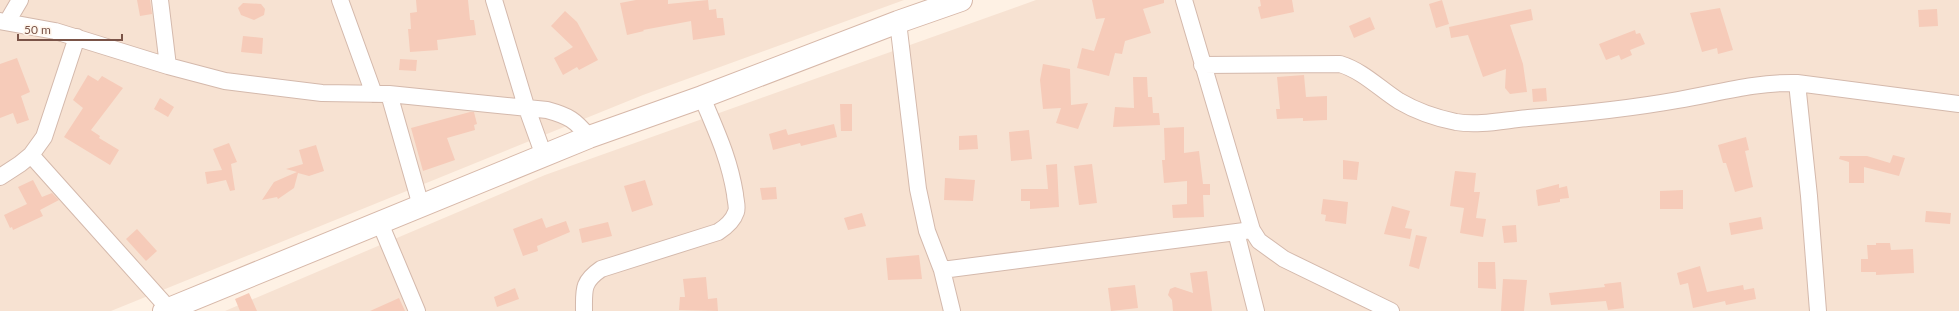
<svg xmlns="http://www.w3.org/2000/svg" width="1959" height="311" viewBox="0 0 1959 311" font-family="Lato,sans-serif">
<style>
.residential{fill:#f7e2d2}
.building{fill:#f6cbb9}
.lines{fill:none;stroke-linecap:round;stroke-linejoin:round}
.street-casing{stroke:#d4b9ac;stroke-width:18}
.secondary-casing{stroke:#d7b8a9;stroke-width:24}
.street{stroke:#fff;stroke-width:16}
.secondary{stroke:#fff;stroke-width:22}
</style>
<rect width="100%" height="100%" fill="#fef1e4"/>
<!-- residential -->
<path class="residential" d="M0,0H904L643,95L111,311H0Z
M1036,0H1959V311H225L545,175Z"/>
<!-- building -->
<path class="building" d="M137,0H150L152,14L140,16Z
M416,0H468L470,20H474L476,35L437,40L438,50L410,52L408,29H411L410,13L417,12Z
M636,0H668V4L708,0L709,10L716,9L717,18H723L725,35L693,40L691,21L643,30L644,31L627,35L620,3Z
M1092,0H1164V3L1143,9L1151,33L1125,41L1122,54L1115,53L1109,76L1077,68L1082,48L1094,51L1105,18L1096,19Z
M1260,0H1292L1294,12L1261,19L1258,7L1261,6Z
M1442,0L1449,24L1436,28L1429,4Z
M243,3L261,4L265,9L264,15L254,20L241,15L238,8Z
M1720,8L1733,50L1718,54L1717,48L1702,52L1690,13Z
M1531,9L1533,20L1510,25L1523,64L1527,92L1510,94L1505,88L1506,69L1483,77L1468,35L1451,38L1449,27Z
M1937,9L1938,26L1919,27L1918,10Z
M565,11L577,22L598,60L579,70L577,67L563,75L554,58L573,47L551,26Z
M1370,17L1375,29L1354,38L1349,26Z
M1635,30L1636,34L1640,33L1645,44L1630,50L1632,55L1621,60L1619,55L1606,60L1599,44Z
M243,36L263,38L262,54L241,52Z
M17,58L30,92L21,96L29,120L17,124L13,113L0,118V64Z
M400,59L417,60L416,71L399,70Z
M1043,64L1070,69L1071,105L1088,103L1078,129L1056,123L1061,108L1043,109L1040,80Z
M88,75L98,81L102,76L123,88L91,130L100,136L99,138L119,150L110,165L64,137L83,108L73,100Z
M1304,75L1306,97L1327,96V120L1303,121V118L1277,119L1276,109H1280L1277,77Z
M1133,77H1147L1148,97H1152L1153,113H1159L1160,125L1113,127L1115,107L1134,108Z
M1546,88L1547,101L1533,102L1532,89Z
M160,98L174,107L168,117L154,109Z
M840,104H852V131H841Z
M470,112H474L477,124L474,125L475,130L447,138L455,160L423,171L411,128Z
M834,124L837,137L801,146L800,143L773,150L769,134L786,129L788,135Z
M1184,127V153L1199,151L1203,184H1210V195H1203L1204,217L1173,218L1172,205L1187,204V181L1164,183L1162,160H1165L1164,128Z
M1029,130L1032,159L1011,161L1009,132Z
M977,135L978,149L959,150V136Z
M1746,137L1749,150L1745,151L1753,187L1735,192L1726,163H1723L1718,145Z
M229,143L237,162L231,164L235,190L230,191L226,180L207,184L205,172L222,170L213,149Z
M316,145L324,171L309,176L298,173L294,188L278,199L277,197L262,200L274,182L297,172L286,169L303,164L299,150Z
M1893,155L1905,158L1899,176L1864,167V183H1849V162L1839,159L1840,156H1867L1890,163Z
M1343,160L1359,162L1357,180L1343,179Z
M1057,164L1059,207L1030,209V201H1021V189H1048L1046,165Z
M1092,164L1097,203L1079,205L1074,166Z
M1455,171L1476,173L1474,192H1480L1476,218L1486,219L1483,237L1460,233L1464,208L1450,206Z
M945,178L975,180L973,201L944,200Z
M33,180L42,197L52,193L59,200L40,210L43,216L13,230L12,227L10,228L4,215L27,204L18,187Z
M645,180L653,205L632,212L624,186Z
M1559,184V188L1567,186L1569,198L1560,199V202L1538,206L1536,190Z
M776,187L777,199L762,200L760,188Z
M1683,190V209H1660V191Z
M1323,199L1348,202L1346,224L1325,221L1326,215L1321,214Z
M1392,206L1410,211L1405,228L1412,229L1410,239L1384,234Z
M1926,211L1951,213L1950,224L1925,222Z
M862,213L866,226L848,230L844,218Z
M1761,217L1763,229L1731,235L1729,223Z
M542,218L546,228L566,221L570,232L537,246L538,251L523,256L513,229Z
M608,222L612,236L582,243L579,229Z
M1516,225L1517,242L1504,243L1502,226Z
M137,229L157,251L146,261L126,239Z
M1416,235L1427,237L1419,269L1409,266Z
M1876,243H1890L1891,250L1913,249L1914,273L1876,275V272H1861V259H1868L1867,245H1876Z
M919,255L922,279L888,280L886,258Z
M1478,262H1495L1496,289L1478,288Z
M1700,266L1707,292L1743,285L1744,290L1754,288L1756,299L1726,305L1725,301L1693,308L1688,283L1680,285L1677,273Z
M1207,271L1212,311H1173L1172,300L1168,295L1170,289L1175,287L1193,293L1190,273Z
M706,277L708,299L717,298L718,311L679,310L680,297H685L683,279Z
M1503,279L1527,280L1524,311H1501Z
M1621,282L1624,308L1608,310L1606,301L1551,305L1549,293L1605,287L1604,284Z
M1135,285L1138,308L1111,311L1108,288Z
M515,288L519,299L497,307L494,297Z
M249,293L257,311H240L235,299Z
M399,298L405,311H370Z"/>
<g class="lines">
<defs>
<path id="street" d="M160,0L168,66
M340,0L374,94
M494,0L526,106L544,156
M1184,0L1252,230L1259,241L1284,259L1391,311
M0,21L55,31L168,66L225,81L322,93L389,94L547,110C569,116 575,120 589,137
M7,22L20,0
M898,22L918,189L927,231L942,270L952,311
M1202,65L1340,64C1363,71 1380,89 1399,101C1416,111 1436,118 1456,122C1479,126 1505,120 1528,118C1578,114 1628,109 1678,100C1719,93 1755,82 1797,83L1959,104
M1797,83L1809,196L1818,311
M389,94L421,206
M31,155L169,309
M0,177L20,164L31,155L44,137L77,37
M380,223L417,311
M1236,232L1256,311
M942,270L1252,230
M584,311C584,290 582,282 601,269L718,232C726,227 733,221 736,212C738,207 735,199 735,194C729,157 716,131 702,97"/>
<path id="secondary" d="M164,311L589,137L702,97L898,22L961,0"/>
</defs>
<!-- street casing -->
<use href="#street" class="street-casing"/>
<!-- secondary casing -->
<use href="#secondary" class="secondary-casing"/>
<!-- street -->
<use href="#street" class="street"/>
<!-- secondary -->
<use href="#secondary" class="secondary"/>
</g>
<!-- scale -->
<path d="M18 34v6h104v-6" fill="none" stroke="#7a5347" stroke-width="2"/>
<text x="24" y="34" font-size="12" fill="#7a5347" stroke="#fff6ec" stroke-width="3" paint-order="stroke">50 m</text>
</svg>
